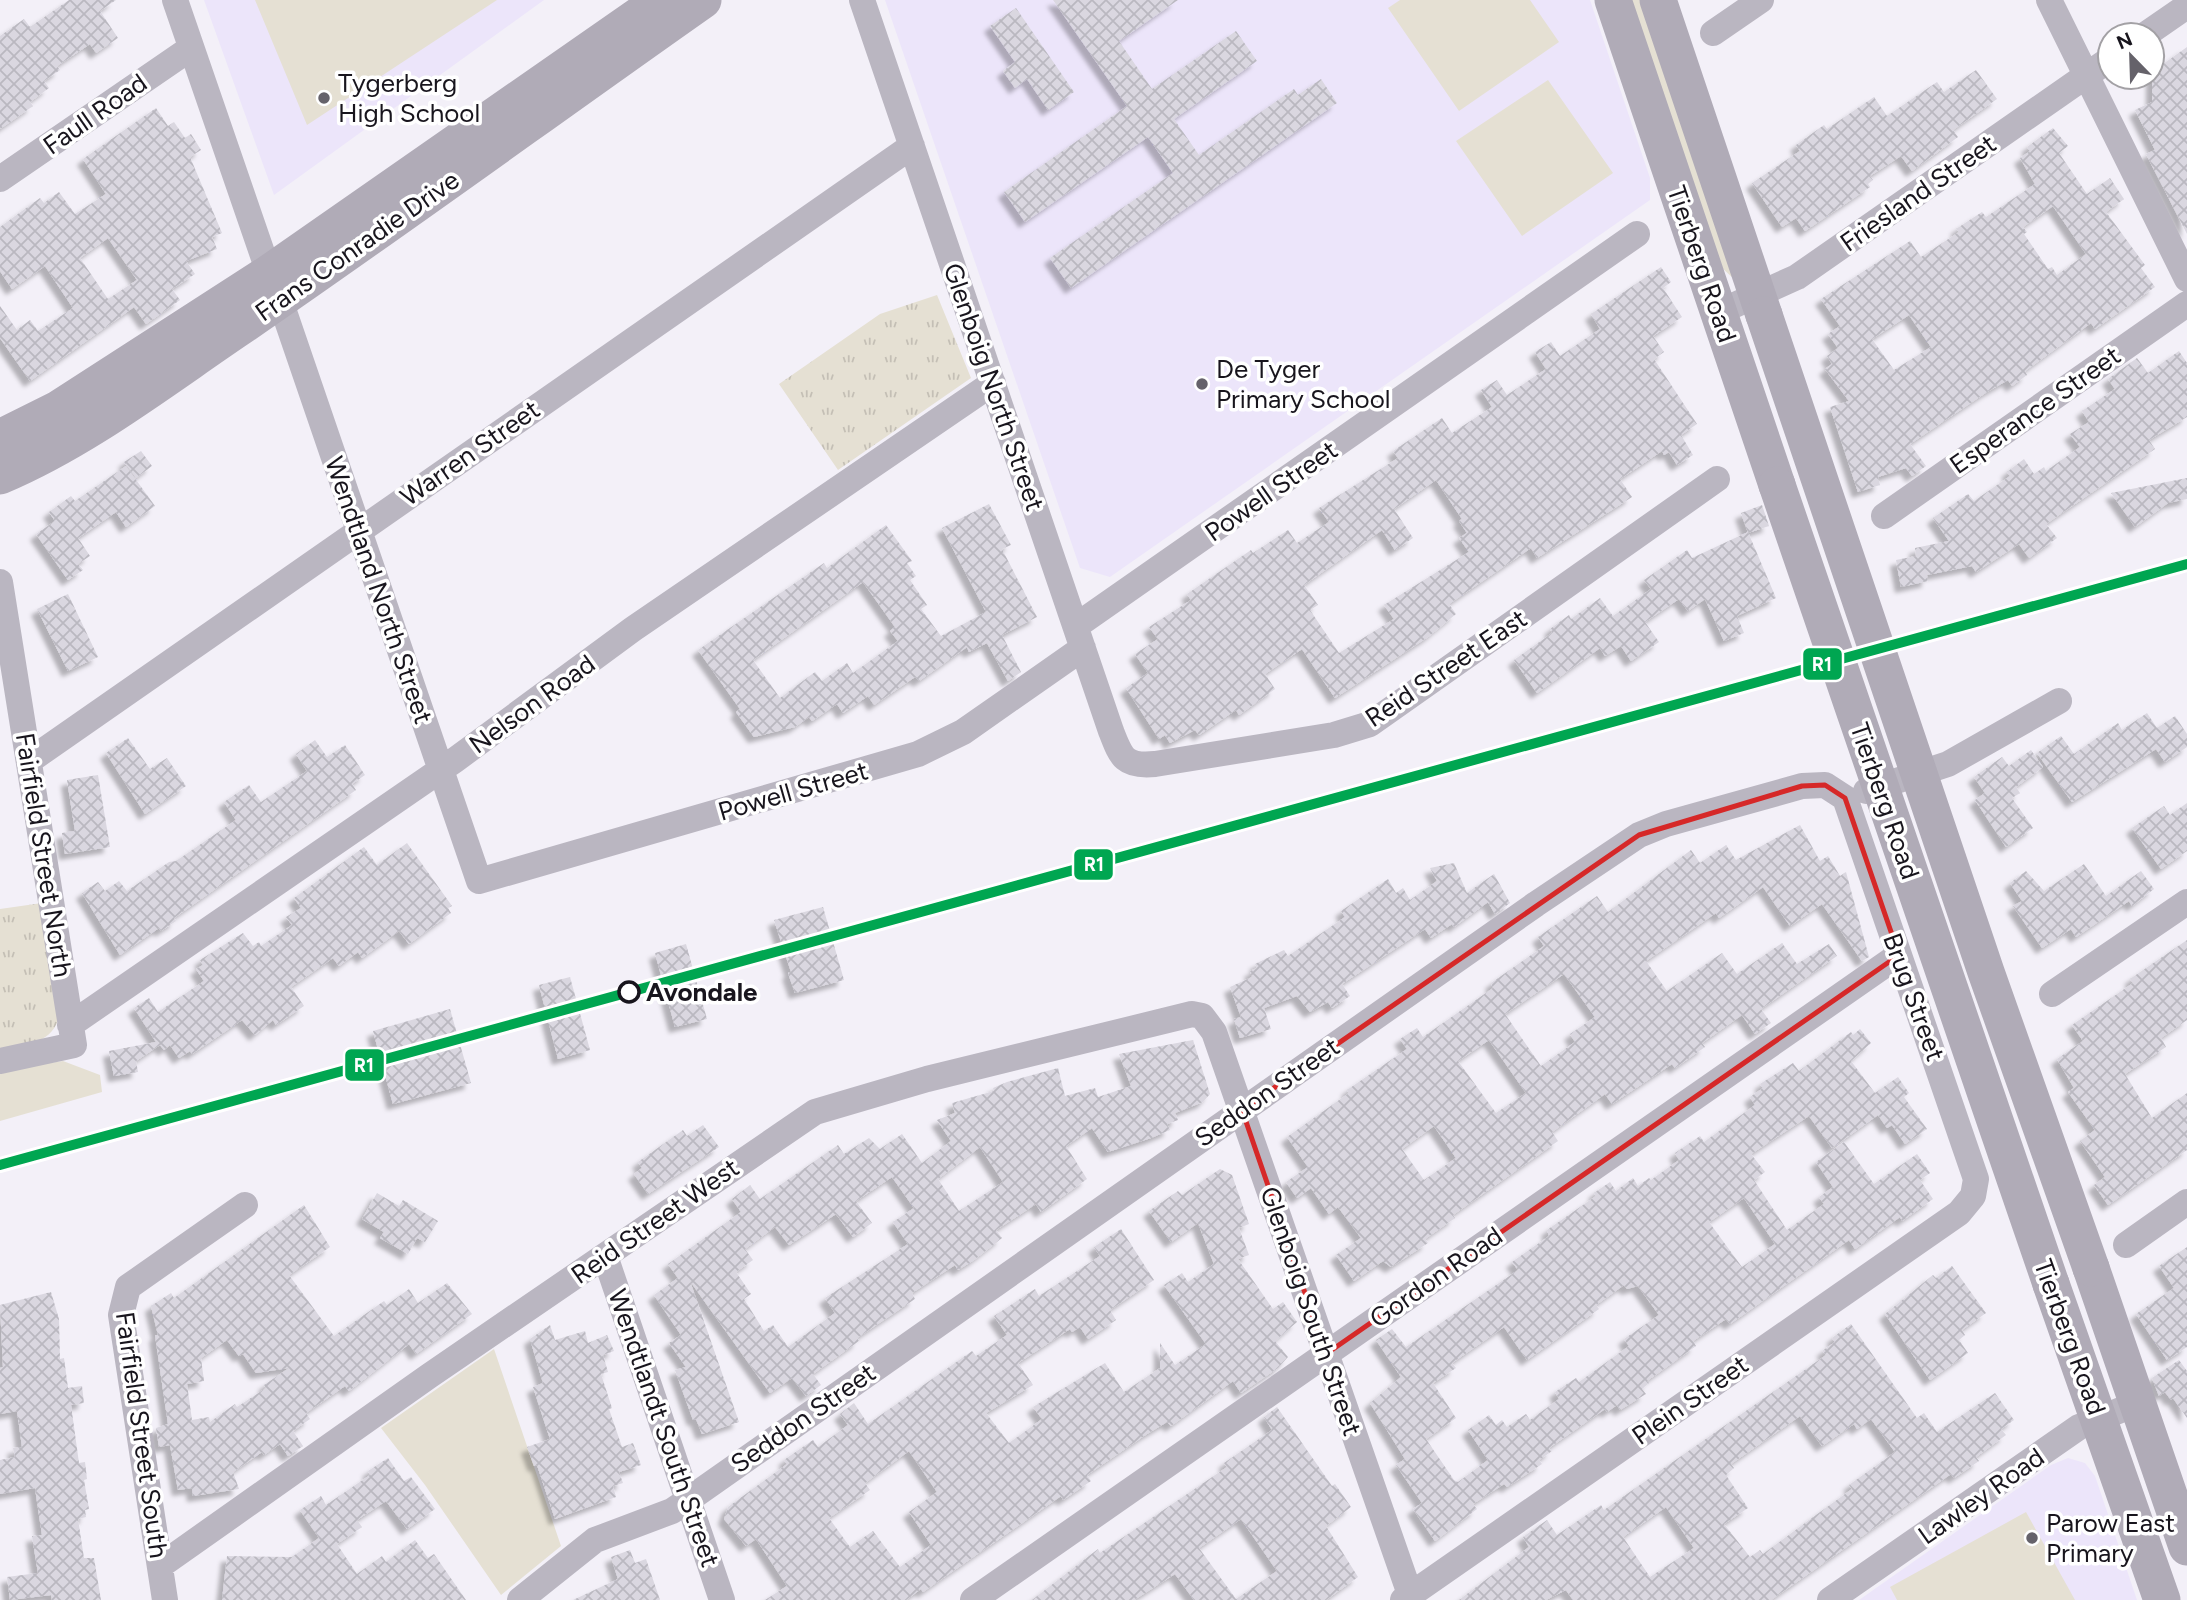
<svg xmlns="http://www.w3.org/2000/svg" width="2187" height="1600" viewBox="0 0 2187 1600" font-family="Figtree,sans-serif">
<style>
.built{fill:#ece5fa}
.grass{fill:#e5e0d3}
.park{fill:url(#park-tufts)}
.building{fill:url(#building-cross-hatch);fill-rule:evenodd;filter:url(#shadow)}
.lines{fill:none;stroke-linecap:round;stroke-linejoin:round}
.minor{stroke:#bab6c1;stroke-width:26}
.secondary{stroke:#b0abb7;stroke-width:37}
.secondary-bridge{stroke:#b0abb7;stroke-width:37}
.rail-1-casing{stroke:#fff;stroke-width:16}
.rail-1{stroke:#00a651;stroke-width:10}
.marked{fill:none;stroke:#d62828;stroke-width:5;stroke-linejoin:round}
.poi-dot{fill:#65626a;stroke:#fff;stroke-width:2.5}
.stop-dot{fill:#fff;stroke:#18151d;stroke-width:3.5}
.labels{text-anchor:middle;stroke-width:7;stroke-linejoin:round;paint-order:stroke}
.poi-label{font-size:26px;fill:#18151d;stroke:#fff;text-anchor:start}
.street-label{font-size:26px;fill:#18151d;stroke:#fff}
.stop-label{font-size:26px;font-weight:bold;fill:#18151d;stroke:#fff;text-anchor:start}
.line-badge{stroke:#fff;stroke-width:2.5}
.badge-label{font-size:19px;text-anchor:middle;font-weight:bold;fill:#fff}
</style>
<defs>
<pattern id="park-tufts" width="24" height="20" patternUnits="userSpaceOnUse" patternTransform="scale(1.75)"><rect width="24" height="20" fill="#e5e0d3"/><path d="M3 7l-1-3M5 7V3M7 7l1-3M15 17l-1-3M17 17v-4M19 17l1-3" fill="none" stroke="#c4bfb5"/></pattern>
<pattern id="building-cross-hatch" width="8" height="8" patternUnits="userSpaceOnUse" patternTransform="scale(1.75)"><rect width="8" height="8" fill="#dad7e0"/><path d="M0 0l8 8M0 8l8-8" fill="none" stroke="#bab8c0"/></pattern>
<filter id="shadow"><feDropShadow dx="-6" dy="6" stdDeviation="2" flood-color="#0004"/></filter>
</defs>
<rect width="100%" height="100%" fill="#f3f0f8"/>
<!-- built -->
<path class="built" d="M204,0H544L274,195Z
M885,0H1590L1650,178V200L1110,577L1080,568Z
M2068,1458L2085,1463L2095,1476L2137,1600H1859L2051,1465Z"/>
<!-- grass -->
<path class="grass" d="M255,0H497L307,125Z
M1400,0H1530L1559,42L1459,111L1388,8Z
M1628,0H1642L1734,279L1721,267Z
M1548,80L1613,173L1522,236L1456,141Z
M63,1061L100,1075L102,1092L0,1121V1070Z
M494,1349L561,1546L501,1595L425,1485L381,1428Z
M2026,1512L2075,1600H1897L1890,1587Z"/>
<!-- park -->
<path class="park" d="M937,295L971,378L838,470L779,384L880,314Z
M42,903L58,1020C50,1045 22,1045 0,1050V909Z"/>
<!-- building -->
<path class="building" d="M69,0H116L100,11L118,38L96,53L90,44L57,66L60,70L44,81L49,88L30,102L33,106L0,129V36L24,19L30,27Z
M1053,0H1178L1119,41L1152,89L1236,31L1257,61L1174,119L1199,155L1294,89L1298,95L1321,79L1337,103L1071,288L1050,258L1173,173L1148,137L1025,222L1004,192L1127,106Z
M1016,8L1074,92L1048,110L1027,79L1015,88L1003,71L1015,62L990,26Z
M2187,47V234L2146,154L2155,150L2135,110L2152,102V72Z
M1976,70L1997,99L1953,130L1958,137L1912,171L1901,156L1870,176L1873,180L1868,184L1870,187L1805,231L1796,218L1782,227L1752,183L1800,151L1796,145L1824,125L1827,129L1874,97L1887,116L1937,82L1944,92Z
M156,108L168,126L174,122L185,138L191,134L201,150L190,157L222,233L212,237L217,249L186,261L195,274L172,289L180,300L146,324L134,307L30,381L0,338V306L17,330L30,320L38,331L73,308L45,266L12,289L0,271V227L40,198L44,203L59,192L75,214L106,194L83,159ZM108,238L137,280L108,299L80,258Z
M2053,128L2068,146L2059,153L2087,194L2110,178L2124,199L2106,212L2145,265L2141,268L2155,287L2095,329L2091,323L2025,371L2027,375L2012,386L2008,380L1987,392L1910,444L1926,466L1912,476L1906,468L1878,477L1880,485L1858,492L1830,407L1849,401L1825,369L1832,364L1827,356L1838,348L1828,334L1840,326L1821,299L1910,241L1921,257L1959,232L1956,229L1982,212L1986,217L2035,184L2020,158L2030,151L2027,147ZM2053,206L2086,254L2057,275L2052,267L2048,269L2024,234L2027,232L2023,227ZM1909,315L1931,347L1894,370L1872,339Z
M1661,267L1671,282L1663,288L1682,317L1653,336L1664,352L1654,359L1697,424L1681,435L1693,455L1677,465L1669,452L1664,455L1662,451L1620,479L1632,497L1537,558L1531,548L1449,604L1456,614L1428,637L1335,698L1302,649L1265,674L1275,689L1239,715L1236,710L1199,735L1195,730L1170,743L1165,735L1159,739L1126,688L1148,673L1135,654L1158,639L1149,627L1191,600L1187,594L1251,550L1253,553L1288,530L1297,543L1329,522L1319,508L1398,458L1393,451L1442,418L1452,433L1492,407L1481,390L1497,380L1507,395L1546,369L1535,352L1551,342L1560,356L1600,329L1591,314ZM1436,480L1462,519L1459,521L1467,533L1459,538L1469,552L1384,605L1394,619L1339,653L1310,610L1318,605L1304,585L1382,530L1395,550L1413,538L1394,509Z
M2179,351L2187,363V417L2149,440L2155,449L2046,524L2057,538L2029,558L2019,544L1976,572L1972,566L1927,575L1928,581L1901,587L1896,560L1916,556L1915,548L1949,541L1933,518L1968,494L1974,501L2010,476L2007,472L2024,459L2034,474L2044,467L2046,471L2080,447L2070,434L2089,422L2082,411L2115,389L2108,379L2137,358L2148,373Z
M141,451L152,466L136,478L124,462Z
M126,466L155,506L126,527L116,512L78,538L90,556L78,564L83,570L68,580L36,534L55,521L49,512L71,496L75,501Z
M2187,478V499L2168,503L2135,527L2111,493Z
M989,504L1011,545L1002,549L1037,617L1002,635L1021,672L1008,681L987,643L969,652L967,647L919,681L915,677L874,705L868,696L843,713L837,704L812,721L809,717L795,727L754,737L736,712L740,709L698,650L824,563L827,568L886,525L912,561L907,563L916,576L910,580L927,605L921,609L941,636L986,612L942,528ZM863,582L895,627L890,631L898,641L853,673L847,663L822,681L815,672L780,698L753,660Z
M1762,505L1769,526L1748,533L1741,513Z
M1748,532L1776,598L1737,616L1744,633L1724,641L1705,599L1688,611L1679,599L1645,622L1659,642L1631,661L1621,646L1605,656L1600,648L1537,693L1514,660L1552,633L1550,629L1569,615L1571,619L1600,598L1613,616L1651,589L1644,580L1687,550L1692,558Z
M68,594L98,657L68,671L37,609Z
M2147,713L2157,728L2175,716L2187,734V747L2165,762L2156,749L2072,802L2037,753L2061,736L2074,754L2118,723L2122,730Z
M128,738L150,769L167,758L186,786L145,814L106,753Z
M315,740L327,757L345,745L365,775L352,784L356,790L174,918L176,921L161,931L159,928L120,955L82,893L98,882L105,891L119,881L127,891L169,862L176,861L236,820L224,802L249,785L261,802L307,771L296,754Z
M2031,750L2043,767L2016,787L2020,793L2012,798L2033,828L2006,847L1975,800L1985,793L1974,777L2002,757L2009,766Z
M98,775L110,847L65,854L62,833L75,831L67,780Z
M2187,803V851L2161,869L2132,828L2164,806L2170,815Z
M1800,825L1820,861L1828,856L1840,876L1846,872L1869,957L1862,961L1822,904L1790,926L1763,887L1719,918L1716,913L1646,961L1667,991L1722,953L1737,974L1782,943L1797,964L1829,944L1837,956L1761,1009L1771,1023L1755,1034L1742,1015L1702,1043L1705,1047L1675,1068L1672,1064L1612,1104L1605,1094L1552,1132L1558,1141L1453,1215L1455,1218L1425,1239L1428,1243L1391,1267L1383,1261L1354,1281L1336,1255L1361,1238L1338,1207L1329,1214L1311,1188L1297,1198L1286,1182L1308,1167L1287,1137L1349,1093L1347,1090L1407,1049L1400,1039L1417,1028L1423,1037L1493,988L1491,983L1544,946L1538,937L1597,896L1608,912L1691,850L1700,863L1726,845L1736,860ZM1564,974L1595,1017L1570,1034L1575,1042L1541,1066L1505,1014ZM1489,1040L1526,1093L1496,1113L1458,1061ZM1434,1126L1456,1158L1424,1180L1402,1149Z
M407,843L452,906L448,908L451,913L409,944L399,931L362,958L358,952L339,966L333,958L291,987L304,1006L276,1025L273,1020L255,1035L242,1020L192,1054L190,1051L179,1058L170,1045L164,1050L160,1045L136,1061L138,1072L114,1076L109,1051L156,1042L134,1008L149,998L158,1012L204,981L196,969L203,965L200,960L243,933L253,946L259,942L261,946L292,925L286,917L301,908L294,898L364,847L377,865Z
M1454,863L1467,893L1494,874L1510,903L1495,914L1488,902L1454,927L1452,924L1431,938L1425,929L1342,984L1350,996L1332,1008L1328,1002L1310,1012L1297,996L1264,1008L1271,1029L1240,1038L1234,1019L1241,1017L1230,987L1252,977L1250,971L1257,968L1255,964L1284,950L1288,956L1345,917L1341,911L1388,879L1396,893L1403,888L1410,900L1437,881L1430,868Z
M2084,864L2106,896L2141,871L2154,889L2132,906L2129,901L2076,937L2071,929L2042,948L2013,906L2022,901L2010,883L2026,871L2044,891Z
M823,907L844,980L795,993L788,973L791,972L774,920Z
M2187,940V1020L2161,1038L2166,1047L2125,1074L2152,1118L2187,1093V1150L2108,1205L2094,1185L2105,1177L2080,1141L2095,1130L2068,1092L2074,1088L2057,1059L2083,1041L2072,1025L2133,983L2130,979Z
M686,944L707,1019L675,1027L655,953Z
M570,977L590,1050L558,1059L539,985Z
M450,1009L471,1083L393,1104L373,1031Z
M1860,1029L1871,1043L1851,1061L1875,1093L1898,1077L1909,1093L1904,1097L1927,1129L1905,1144L1892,1125L1887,1128L1878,1115L1832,1148L1809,1116L1751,1154L1765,1172L1754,1180L1787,1230L1824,1204L1819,1197L1833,1187L1816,1162L1844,1142L1874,1184L1917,1154L1930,1173L1920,1180L1933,1199L1902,1221L1900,1217L1855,1249L1849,1240L1730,1324L1726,1319L1693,1341L1696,1346L1647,1381L1649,1383L1642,1389L1646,1394L1620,1410L1617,1405L1607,1412L1605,1409L1549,1448L1552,1451L1539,1460L1542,1464L1507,1487L1504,1484L1473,1504L1477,1509L1435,1541L1413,1509L1422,1503L1396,1465L1405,1459L1370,1403L1401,1377L1376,1340L1392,1329L1406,1347L1518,1270L1512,1262L1549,1236L1547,1230L1596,1196L1594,1193L1610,1182L1616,1191L1633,1178L1638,1186L1649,1178L1651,1180L1679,1160L1675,1153L1700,1136L1704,1142L1755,1105L1750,1097L1763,1088L1760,1084L1793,1063L1799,1071L1851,1032L1853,1035ZM1744,1198L1775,1244L1742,1267L1709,1222ZM1624,1285L1627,1289L1638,1286L1659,1315L1624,1339L1629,1346L1579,1382L1576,1378L1555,1392L1559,1399L1530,1420L1526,1414L1507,1427L1502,1420L1496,1425L1489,1415L1468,1430L1488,1460L1458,1482L1454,1480L1426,1439L1456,1418L1433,1383L1456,1368L1452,1363L1504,1327L1527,1360L1599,1309L1596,1305Z
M1193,1040L1210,1094L1203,1102L1175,1113L1178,1120L1167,1124L1170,1130L1151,1138L1108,1152L1092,1128L1066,1146L1087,1179L1041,1212L1036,1204L996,1230L1002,1238L974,1260L958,1270L955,1265L912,1293L915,1299L857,1338L859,1341L813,1374L821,1385L806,1396L792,1378L770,1393L690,1281L739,1422L702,1434L696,1419L693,1420L675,1370L686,1367L669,1343L681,1335L654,1295L678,1278L668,1264L741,1212L732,1199L750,1185L760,1199L838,1145L844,1154L869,1138L880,1149L902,1134L922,1163L951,1141L937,1120L955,1113L952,1103L994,1091L993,1088L1007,1082L1058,1068L1065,1096L1095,1088L1098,1097L1131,1086L1119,1054ZM980,1147L1003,1182L959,1211L938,1179ZM892,1177L914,1208L893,1222L908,1244L825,1298L835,1313L788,1347L773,1325L764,1331L744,1299L751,1294L736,1272L753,1260L745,1249L775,1227L789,1245L836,1214L853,1237L872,1223L856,1201Z
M703,1125L719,1147L648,1194L634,1174L642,1168L638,1162L683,1130L687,1136Z
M1220,1169L1232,1175L1249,1224L1239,1228L1249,1255L1238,1259L1273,1309L1283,1302L1297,1322L1275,1341L1288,1357L1278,1368L1241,1393L1233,1381L1171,1426L1167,1422L1147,1434L1087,1475L1091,1481L1063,1500L1061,1496L923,1592L921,1589L906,1600H765L787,1586L756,1539L746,1546L724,1519L728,1507L787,1464L784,1460L813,1440L818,1447L848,1425L840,1414L854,1403L868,1424L972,1351L976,1356L1007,1335L994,1316L1035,1289L1039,1296L1100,1256L1094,1247L1121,1229L1154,1280L1110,1310L1116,1320L1088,1339L1080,1327L1072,1332L1070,1329L1018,1363L1033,1385L986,1413L1009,1443L1042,1419L1033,1407L1105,1363L1124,1392L1160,1368V1343L1175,1365L1206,1344L1164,1285L1182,1273L1188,1282L1214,1264L1198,1223L1171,1242L1149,1211L1178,1191L1182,1195ZM909,1451L937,1492L909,1512L931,1545L900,1567L873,1531L850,1547L829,1518L870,1490L865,1483Z
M377,1193L399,1206L403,1200L438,1221L425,1242L417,1238L408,1254L380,1238L384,1232L362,1219Z
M304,1205L330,1247L289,1275L334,1336L384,1301L387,1305L409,1289L418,1303L447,1283L472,1314L416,1354L409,1344L349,1391L345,1386L306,1413L310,1419L293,1431L303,1446L288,1456L280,1444L264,1455L262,1452L233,1472L239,1489L193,1496L192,1488L178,1490L170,1445L159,1447L156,1428L168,1424L155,1335H158L151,1306L171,1293L174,1298ZM227,1340L239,1356L243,1354L256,1373L289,1368L264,1385L266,1388L237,1407L235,1404L210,1422L209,1417L192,1420L187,1384L204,1381L201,1358Z
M2187,1247V1347L2167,1360L2136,1314L2174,1288L2159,1266Z
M1952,1266L1986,1313L1962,1330L1965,1335L1959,1340L1968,1353L1930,1380L1885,1314L1933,1275L1936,1278Z
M51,1292L59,1319L60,1359L64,1358L68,1388L82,1386L84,1403L71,1405L79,1463L85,1462L87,1479L84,1480L89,1509L85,1510L86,1517L78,1519L84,1558H94L101,1600H52L51,1595L10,1600L7,1577L38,1573L32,1536L42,1535L35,1488L0,1494V1460L15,1457L13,1448L22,1447L17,1411L0,1414V1368L3,1367L0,1305Z
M1851,1324L1917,1418L1924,1413L1937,1432L1995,1393L2014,1420L2001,1429L2006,1435L1976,1457L1979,1461L1954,1478L1951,1474L1771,1600H1573L1566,1590L1546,1600H1459L1529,1547L1523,1537L1547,1520L1557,1535L1601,1505L1604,1510L1826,1355L1822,1351L1835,1342L1832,1338ZM1800,1416L1822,1446L1854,1424L1857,1429L1871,1419L1895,1452L1849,1485L1852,1489L1809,1520L1763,1554L1760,1550L1750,1557L1724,1524L1748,1508L1726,1475L1734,1468L1731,1464ZM1666,1507L1694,1548L1650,1577L1623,1537Z
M550,1325L555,1340L585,1331L588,1343L607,1335L614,1351L603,1355L608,1372L601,1374L612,1408L609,1409L622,1447L633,1443L641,1465L619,1472L623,1483L613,1486L616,1497L555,1519L537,1465L534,1466L527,1447L550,1439L533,1387L543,1383L530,1339Z
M2179,1360L2187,1371V1418L2173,1398L2171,1400L2165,1392L2159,1396L2152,1378Z
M1277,1407L1332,1486L1335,1484L1351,1507L1326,1526L1358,1577L1326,1600H1194L1175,1574L1134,1600H1032L1098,1549L1100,1553L1227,1467L1224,1463L1272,1430L1264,1417ZM1241,1519L1277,1571L1236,1599L1199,1548Z
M388,1458L404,1481L411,1477L435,1509L407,1529L386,1501L357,1520L362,1527L337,1544L357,1574L382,1556L386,1562L415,1540L428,1558L434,1554L466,1600H222L227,1556L292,1557L319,1538L300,1510L321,1496L326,1505L370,1475L368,1471Z
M630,1550L635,1563L646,1559L660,1600H573L618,1579L611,1557Z"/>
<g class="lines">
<!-- minor -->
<path class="minor" d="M175,0L269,273
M862,0L1111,731C1121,757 1124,767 1155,764L1334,735L1370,724L1717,479
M2049,0L2187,279
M1713,33L1761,0
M2145,35L2187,6
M0,179L191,48
M280,300L479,881L918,754L963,732L1083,648
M1719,312L1797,277L2110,59
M1884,516L2187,304
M0,582L74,1045L0,1061
M1076,626L1637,234
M29,761L912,146
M1866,791L1948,764L2059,701
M2052,994L2187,902
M70,1025L455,760L633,629L993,383
M2126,1245L2187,1202
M605,1256L722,1600
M160,1566L429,1376L815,1112L927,1079L1192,1014L1202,1016L1214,1032L1412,1600
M165,1600L121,1315L128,1287L245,1205
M520,1600L595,1540L672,1511L688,1500L1536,904L1639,835L1666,824L1802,786L1825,785L1845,798
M973,1600L1899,955
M1403,1600L1959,1213L1973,1196L1976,1179L1845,798
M1830,1600L2079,1427L2138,1403"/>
<!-- secondary -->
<path class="secondary" d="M1613,0L1777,485
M1658,0L1764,315
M0,438L58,409L269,273L661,0
M0,476C85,440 162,380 239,328C395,221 548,109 703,0
M2091,1268L2187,1547
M2051,1284L2162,1600"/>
<!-- secondary-bridge -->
<path class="secondary-bridge" d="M1764,315L1986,972L2091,1268
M1777,485L2051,1284"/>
<defs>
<path id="rail-1" d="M0,1165L2187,564"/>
</defs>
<!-- rail-1 casing -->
<use href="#rail-1" class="rail-1-casing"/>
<!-- rail-1 -->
<use href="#rail-1" class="rail-1"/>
</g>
<!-- marked area -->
<path class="marked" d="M1825,785L1845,798L1899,955L1326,1354L1242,1110L1639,835L1802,786Z"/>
<!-- markers -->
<g class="poi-dot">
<circle cx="324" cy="98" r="7"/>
<circle cx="1202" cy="384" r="7"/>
<circle cx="2032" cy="1538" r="7"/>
</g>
<circle class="stop-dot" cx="629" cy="992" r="10"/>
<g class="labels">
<!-- poi labels -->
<g class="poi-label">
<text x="338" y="92">Tygerberg<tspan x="338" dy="30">High School</tspan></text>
<text x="1216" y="378">De Tyger<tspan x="1216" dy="30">Primary School</tspan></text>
<text x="2046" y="1532">Parow East<tspan x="2046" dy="30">Primary</tspan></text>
</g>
<!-- street labels -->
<g class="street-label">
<text transform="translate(95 114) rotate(-35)" y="9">Faull Road</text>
<text transform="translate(1918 193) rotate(-35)" y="9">Friesland Street</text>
<text transform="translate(357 246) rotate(-35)" y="9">Frans Conradie Drive</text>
<text transform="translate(1702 264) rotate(71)" y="9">Tierberg Road</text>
<text transform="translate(994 387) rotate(71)" y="9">Glenboig North Street</text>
<text transform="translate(2035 410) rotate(-35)" y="9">Esperance Street</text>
<text transform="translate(470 453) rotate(-35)" y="9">Warren Street</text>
<text transform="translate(1271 491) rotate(-35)" y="9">Powell Street</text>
<text transform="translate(379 590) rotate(71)" y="9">Wendtland North Street</text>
<text transform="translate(1446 668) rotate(-34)" y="9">Reid Street East</text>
<text transform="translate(532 704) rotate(-36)" y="9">Nelson Road</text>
<text transform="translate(793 791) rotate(-16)" y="9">Powell Street</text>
<text transform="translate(1885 801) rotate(71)" y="9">Tierberg Road</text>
<text transform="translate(44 855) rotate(81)" y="9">Fairfield Street North</text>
<text transform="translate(1914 997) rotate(70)" y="9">Brug Street</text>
<text transform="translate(1267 1092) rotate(-35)" y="9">Seddon Street</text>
<text transform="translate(655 1221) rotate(-35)" y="9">Reid Street West</text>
<text transform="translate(1436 1277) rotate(-35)" y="9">Gordon Road</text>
<text transform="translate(1311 1311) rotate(71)" y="9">Glenboig South Street</text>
<text transform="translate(2070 1337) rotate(70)" y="9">Tierberg Road</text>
<text transform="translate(1690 1400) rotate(-35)" y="9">Plein Street</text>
<text transform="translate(803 1418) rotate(-35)" y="9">Seddon Street</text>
<text transform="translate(664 1428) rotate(71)" y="9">Wendtlandt South Street</text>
<text transform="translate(142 1435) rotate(82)" y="9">Fairfield Street South</text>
<text transform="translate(1981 1496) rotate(-35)" y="9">Lawley Road</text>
</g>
<!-- stop labels -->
<g class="stop-label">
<text x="646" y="1001">Avondale</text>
</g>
</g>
<g class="line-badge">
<rect x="1802" y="647" width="41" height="34" rx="7" fill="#00a651"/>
<rect x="1073" y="848" width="41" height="33" rx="7" fill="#00a651"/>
<rect x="344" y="1048" width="41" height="34" rx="7" fill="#00a651"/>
</g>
<g class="badge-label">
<text x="1822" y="671">R1</text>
<text x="1094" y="871">R1</text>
<text x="364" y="1072">R1</text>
</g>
<!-- north arrow -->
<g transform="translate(2131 56) rotate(337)"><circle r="33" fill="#ffffff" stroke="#a3a1a5" stroke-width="2"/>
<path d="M0-5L12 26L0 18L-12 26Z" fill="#65626a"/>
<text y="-10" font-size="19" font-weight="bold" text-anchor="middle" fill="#18151d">N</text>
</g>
</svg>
